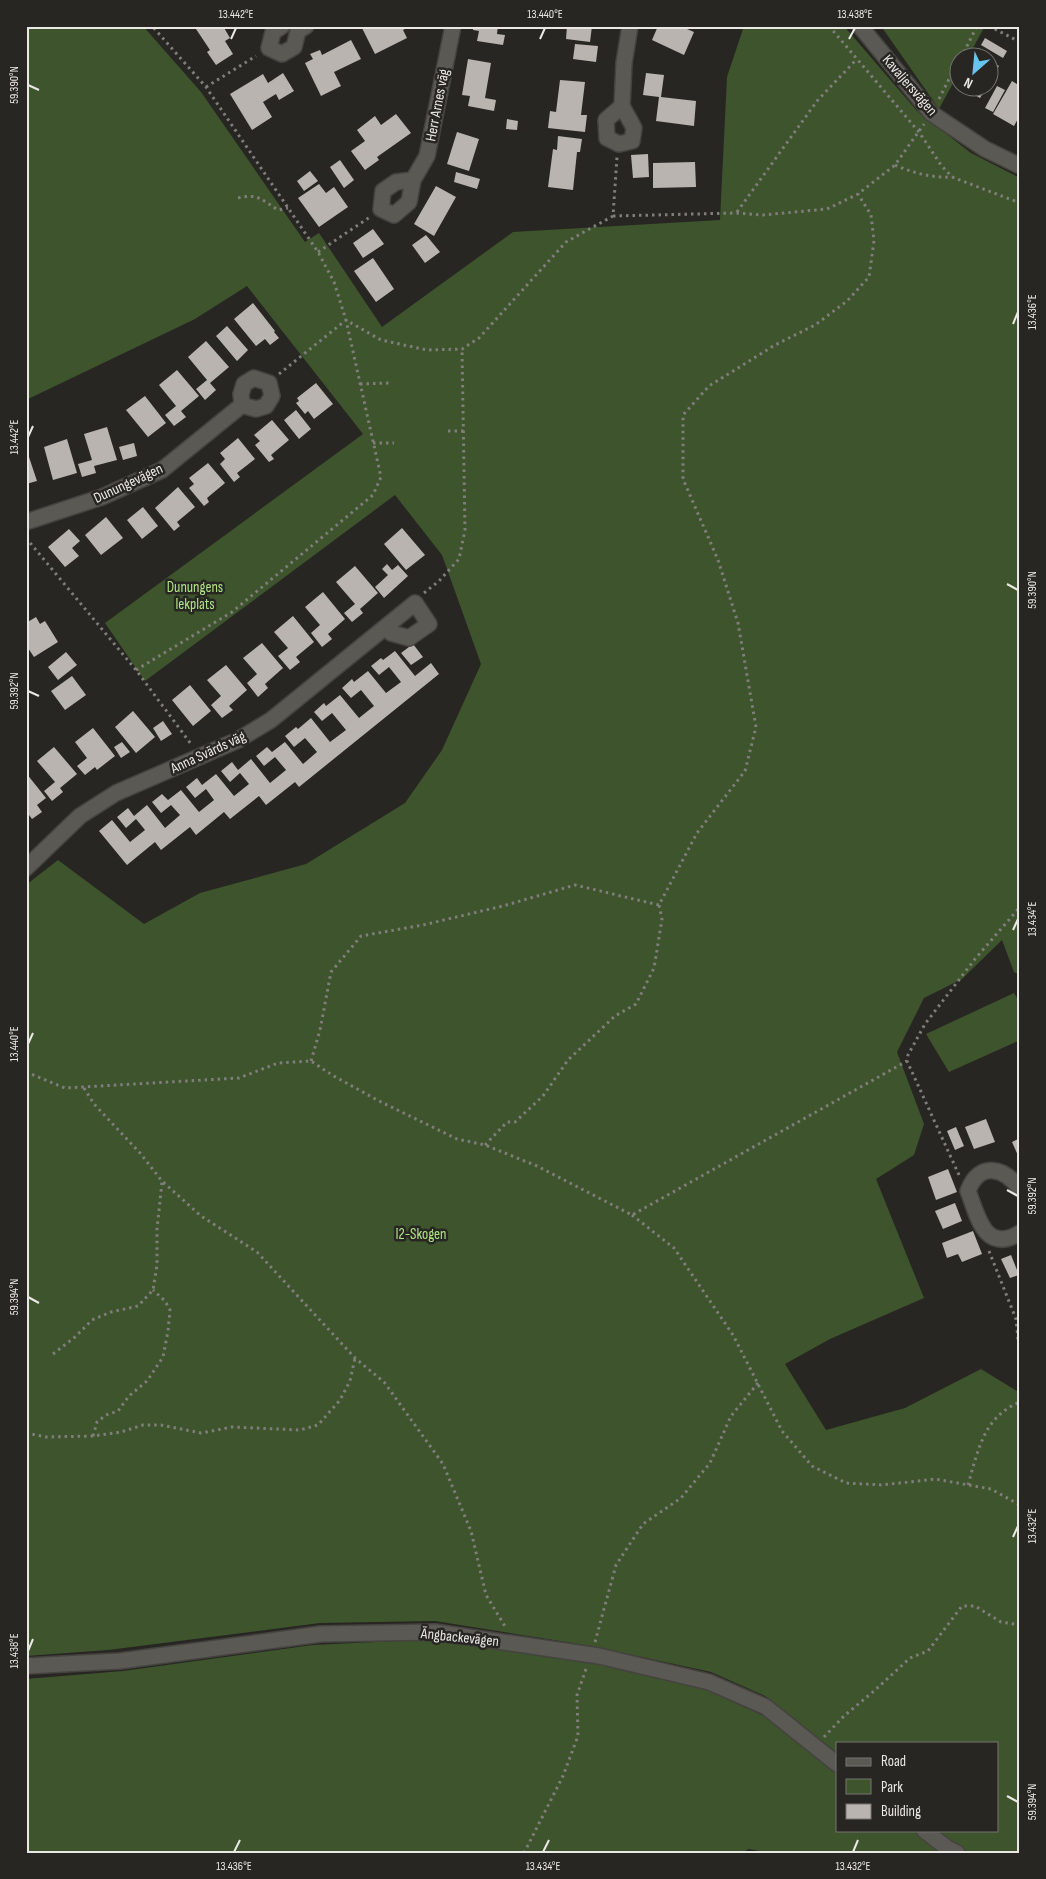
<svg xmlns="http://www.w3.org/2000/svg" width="1046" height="1879" viewBox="0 0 1046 1879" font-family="'Sofia Sans Condensed',sans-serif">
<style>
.green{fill:#3d542d}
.building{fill:#b9b4af}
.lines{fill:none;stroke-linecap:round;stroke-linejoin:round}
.minor-casing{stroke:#45433f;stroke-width:18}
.path{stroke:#807e7a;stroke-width:3;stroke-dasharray:2.5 4;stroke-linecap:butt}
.minor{stroke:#5b5954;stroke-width:15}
.ticks{fill:none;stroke:#eae8e5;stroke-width:2}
.labels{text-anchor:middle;stroke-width:5;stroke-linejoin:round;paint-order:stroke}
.street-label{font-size:15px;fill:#eae8e5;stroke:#282622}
.park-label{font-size:15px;fill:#aee388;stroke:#282622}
.neatline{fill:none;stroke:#eae8e5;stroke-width:2}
.ticks-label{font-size:12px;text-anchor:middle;fill:#eae8e5}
</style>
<rect width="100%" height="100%" fill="#282622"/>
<!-- green -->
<path class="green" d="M27,26H143L201,92L305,242L319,233L382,327L513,232L720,220L727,77L744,26H844L917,111L971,153L1020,178V975L1014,972L1002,940L962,979L924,998L897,1052L924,1124L914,1155L876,1179L924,1298L830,1339L785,1364L826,1430L905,1408L981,1369L1020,1393V1853H971L952,1844L935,1830H997V1743H837V1753L765,1696L711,1672L591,1646L435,1621L320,1623L108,1650L26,1656V885L58,860L144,924L200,893L306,864L405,803L442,750L481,664L442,555L395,495L145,681L105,623L363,434L247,286L195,319L26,400Z
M881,26H985L968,57L958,58V74L939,109Z
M1014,993L1020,1003V1040L949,1072L926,1034Z
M437,1639L584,1658L700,1687L764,1716L837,1772V1830H912L942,1853H770L749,1849L741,1853H26V1679L123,1671L313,1645Z"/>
<!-- building -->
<path class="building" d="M194,26H223L230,38L225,41L233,54L216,65L207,52L210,50Z
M361,26H410L403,30L407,38L375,54Z
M473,26H498L497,34L505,35L503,45L477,41L479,31L473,30Z
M567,26H592L590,42L566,39Z
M658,26H680L694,32L684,55L652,40Z
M985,38L1007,51L1003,58L981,45Z
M351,40L361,59L334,72L341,86L321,96L305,63L313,59L310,54L320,50L322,55Z
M575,44L598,46L596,62L573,59Z
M468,59L491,63L485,98L496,100L494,111L468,106L470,96L462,95Z
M988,60L999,66L988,84Z
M283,73L294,91L279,100L276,94L263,102L272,117L252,130L230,94L263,74L268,83Z
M646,73L664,75L661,97L696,101L694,126L656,121L659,97L643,95Z
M560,80L585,82L581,115H587L585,132L548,128L550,111L556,112Z
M1012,81L1020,86V115L1014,126L993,114Z
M997,86L1005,90L993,112L985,108Z
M962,88H986L980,98Z
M396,114L411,133L377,157L379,160L365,170L351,151L365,141L357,130L375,116L381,125Z
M507,119L518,121L517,130L506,129Z
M457,132L479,139L469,171L447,164Z
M558,136L582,139L580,152H577L573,190L548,187L553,149L557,150Z
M648,154L649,177L633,178L631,155Z
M340,160L354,180L344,188L330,167Z
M695,162L696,187L653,188V163Z
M310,171L318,181L304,191L297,181Z
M456,172L480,179L477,189L454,182Z
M319,184L326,193L334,187L348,207L319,227L298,198Z
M436,186L456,197L434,236L414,224Z
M373,229L384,244L363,258L353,243Z
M426,235L440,252L425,263L412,245Z
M373,258L394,289L376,302L354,271Z
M253,303L275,331L274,332L279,338L270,345L265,339L256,346L234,319Z
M227,326L248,350L237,361L216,336Z
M206,341L229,367L210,383L216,390L205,400L196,389L207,380L188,357Z
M177,370L199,396L181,411L186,417L174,426L165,415L176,406L159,385Z
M316,383L333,404L314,419L308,411L305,414L296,403L299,401L297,398Z
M145,396L166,423L148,437L126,410Z
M296,410L311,429L299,439L284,420Z
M272,420L289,440L271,455L274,459L269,462L255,445L260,441L254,435Z
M107,427L117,460L94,466L96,473L82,477L78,464L92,460L84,434Z
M238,438L255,459L237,473L240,477L234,482L220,464L225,459L220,453Z
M67,439L77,473L53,480L44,447Z
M134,443L137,456L123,460L119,447Z
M26,448L37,481L26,484Z
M208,463L225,483L207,498L209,502L204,506L189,488L194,484L189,478Z
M178,487L195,507L177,522L180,526L174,531L155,508Z
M143,507L158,526L142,539L127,520Z
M106,517L123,538L101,555L85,535Z
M402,528L425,555L406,570L384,544Z
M69,529L80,541L72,548L79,556L65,567L48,547Z
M387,564L392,570L398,565L408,576L384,598L375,587L388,575L382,569Z
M355,566L378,593L360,609L363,613L352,622L344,613L355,604L336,582Z
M323,592L345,619L328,634L332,639L322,647L311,633L320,625L305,607Z
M293,616L314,642L296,657L300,662L290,670L278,656L288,648L274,632Z
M36,617L40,624L45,621L58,642L34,657L26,645V623Z
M262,643L283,668L265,684L268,688L258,697L247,683L257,674L243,658Z
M413,644L423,657L411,665L401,653Z
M395,651L415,676L431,663L439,674L299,787L295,782L266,805L259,796L230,819L224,812L196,835L190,827L161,850L155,842L127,865L99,831L112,820L130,842L145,830L136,819L126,828L117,817L128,808L134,816L147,805L165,828L180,815L171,805L161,813L152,802L162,794L168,800L181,790L199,812L214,800L206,789L195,798L186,787L197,778L202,785L216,774L234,796L249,784L240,773L230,782L221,771L232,762L238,770L251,759L270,783L286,770L275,757L264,766L256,756L267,747L272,752L285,742L303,764L317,752L305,738L294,747L285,736L296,727L298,729L311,718L330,742L346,730L332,713L322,721L314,712L324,703L326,706L340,695L359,718L374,706L361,690L351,698L342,688L352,679L354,682L368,671L386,693L401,682L389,667L379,675L371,666L381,658L383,660Z
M66,652L77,665L58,680L48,667Z
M226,665L247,690L229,706L233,710L222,718L211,705L221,696L207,680Z
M72,676L86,695L65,710L51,691Z
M190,685L211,711L193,726L172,700Z
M133,711L155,737L136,753L115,727Z
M163,721L172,734L161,741L153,728Z
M93,728L115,756L97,770L95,767L85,775L77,766L87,758L75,742Z
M122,742L130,752L121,758L114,747Z
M54,747L77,774L60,788L63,792L52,801L44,791L55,782L37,761Z
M26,773L46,798L37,805L42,812L32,819L26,811Z
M986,1119L995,1142L974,1149L965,1127Z
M956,1127L964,1146L955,1150L947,1131Z
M1020,1138V1160L1012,1142Z
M948,1169L957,1192L936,1200L928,1177Z
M955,1203L962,1221L943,1229L935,1211Z
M973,1231L982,1254L962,1262L958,1254L947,1258L942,1243Z
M1011,1255L1019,1275L1010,1278L1001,1259Z"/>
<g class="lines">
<defs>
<path id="minor" d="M282,26L273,32L269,48L282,54L294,47L298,31L306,26
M860,26L931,113L985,149L1020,166
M622,106L606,120L607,138L619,144L632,141L634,128L622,106L624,63L630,26
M413,180L396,182L383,191L381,209L394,215L409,202L413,180L427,156L453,26
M254,378L269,383L272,396L266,406L256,409L242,405L241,394L244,384Z
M26,522L102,497L162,470L242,405
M26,868L80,816L116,793L238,740L271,720L415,603L429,624L409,638L391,633L386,627
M1020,1189C1004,1167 979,1161 968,1191C978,1216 984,1254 1020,1233
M26,1666L120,1661L321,1634L435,1632L599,1656L709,1682L766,1707L837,1764
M924,1830L947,1848L957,1853"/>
</defs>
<!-- minor casing -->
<use href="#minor" class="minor-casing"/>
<!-- path -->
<path class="path" d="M829,26L919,132L941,165L952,177L1020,203
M989,26L1020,42
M961,58L977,26
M206,87L256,56
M939,99L958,61
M895,165C913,173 932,178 952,177
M238,198C258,193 262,200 278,210L288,208
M737,212L817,101L856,60
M613,216L736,213L763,215L827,209L858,194L895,165L924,124
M318,252L370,217
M279,374L346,320L381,340L427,350L462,349L479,338L566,242L613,216L617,157
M360,384L390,383
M448,431H464
M373,443H394
M26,538L136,670L191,744
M424,593L439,581L459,559L465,530L462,349
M136,670L232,612L373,495L381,477L346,320L334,282L318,252L206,87L152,26
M311,1061L320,1030L331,972L361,936L423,925L503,906L575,885L659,905L697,833L745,771L756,727L738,623L718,560L683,479V415L709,386L775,345L815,325L847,301L869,277L874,241L871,215L858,194
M26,1072L65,1088L83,1087L239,1078L278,1063L311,1061L332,1075L379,1101L457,1139L485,1145L537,1166L632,1215L907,1061
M84,1088L94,1104L140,1153L162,1181L201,1216L257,1252L355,1358L384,1382L443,1464L471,1531L486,1595L506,1628
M485,1145L507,1122H515L543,1096L568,1060L615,1016L636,1004L654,968L662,919L659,905
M959,1175L907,1061L908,1055L925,1024L975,959L1020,907
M632,1215L674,1248L733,1335L782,1431L812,1466L846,1483L882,1485L935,1479L991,1489L1020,1505
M989,1251L1016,1319L1020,1359
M53,1354L75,1337L92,1320L111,1312L138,1306L153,1290L157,1265V1229L162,1182
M26,1433L46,1437L93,1436L121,1432L143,1425H161L201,1433L232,1427L300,1430L318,1425L340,1400L350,1381L355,1358
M93,1436L97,1422L106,1415L118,1411L129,1396L147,1381L163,1357L168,1331L170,1310L165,1301L153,1290
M968,1485C978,1451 983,1417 1020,1402
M595,1642L616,1565L643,1524L681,1498L710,1463L731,1416L758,1383
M824,1737L844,1716L874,1691L910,1658L928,1651L962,1606H975L1001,1622L1020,1625
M524,1853L563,1776L578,1736L577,1695L586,1669"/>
<!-- minor -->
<use href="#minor" class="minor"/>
</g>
<!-- ticks -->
<path class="ticks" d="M231,39L236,28M540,39L545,28M849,39L855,28M28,85L39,90M1013,324L1018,312M28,437L33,426M1007,584L1018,590M28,691L39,696M1013,930L1018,919M28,1044L33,1033M1007,1190L1018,1196M28,1297L39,1303M1013,1537L1018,1526M28,1651L33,1639M1007,1796L1018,1802M234,1852L240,1840M543,1852L549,1840M853,1852L858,1840"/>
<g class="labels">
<!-- street labels -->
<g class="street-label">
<text transform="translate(910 85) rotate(49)" y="5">Kavaljersvägen</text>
<text transform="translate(437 105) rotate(-79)" y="5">Herr Arnes väg</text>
<text transform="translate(128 483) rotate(-25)" y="5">Dunungevägen</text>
<text transform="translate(208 752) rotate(-25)" y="5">Anna Svärds väg</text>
<text transform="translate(460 1637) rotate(6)" y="5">Ängbackevägen</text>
</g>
<!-- park labels -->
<g class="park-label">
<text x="195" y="592">Dunungens<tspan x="195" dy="17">lekplats</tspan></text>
<text x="421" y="1239">I2-Skogen</text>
</g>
</g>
<!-- border -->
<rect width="1046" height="1879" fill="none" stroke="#282622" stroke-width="55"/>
<!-- legend -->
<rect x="836" y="1742" width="162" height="90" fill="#282622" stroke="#767470"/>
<rect x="846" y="1758" width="25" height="8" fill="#5b5954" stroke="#767470"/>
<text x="881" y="1766" font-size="15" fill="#eae8e5">Road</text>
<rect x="846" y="1779" width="25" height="15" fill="#3d542d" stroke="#767470"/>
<text x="881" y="1792" font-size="15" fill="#eae8e5">Park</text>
<rect x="846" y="1804" width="25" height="15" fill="#b9b4af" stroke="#767470"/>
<text x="881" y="1816" font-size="15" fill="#eae8e5">Building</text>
<!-- north arrow -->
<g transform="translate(974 72) rotate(207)"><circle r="24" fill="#282622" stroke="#767470"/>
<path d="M0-4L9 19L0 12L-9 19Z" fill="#67c4ef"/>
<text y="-8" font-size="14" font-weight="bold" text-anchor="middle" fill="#eae8e5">N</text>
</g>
<rect x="28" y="28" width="990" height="1824" class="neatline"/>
<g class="ticks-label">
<text x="236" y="18">13.442°E</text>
<text x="545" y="18">13.440°E</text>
<text x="855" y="18">13.438°E</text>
<text transform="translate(14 85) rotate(-90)" y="4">59.390°N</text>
<text transform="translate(1032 312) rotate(-90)" y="4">13.436°E</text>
<text transform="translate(14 437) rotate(-90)" y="4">13.442°E</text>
<text transform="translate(1032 590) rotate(-90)" y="4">59.390°N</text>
<text transform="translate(14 691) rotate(-90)" y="4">59.392°N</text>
<text transform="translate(1032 919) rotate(-90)" y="4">13.434°E</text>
<text transform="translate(14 1044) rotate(-90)" y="4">13.440°E</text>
<text transform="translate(1032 1196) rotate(-90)" y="4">59.392°N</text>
<text transform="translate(14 1297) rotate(-90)" y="4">59.394°N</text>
<text transform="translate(1032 1526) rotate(-90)" y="4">13.432°E</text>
<text transform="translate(14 1651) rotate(-90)" y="4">13.438°E</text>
<text transform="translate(1032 1802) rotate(-90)" y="4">59.394°N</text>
<text x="234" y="1870">13.436°E</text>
<text x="543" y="1870">13.434°E</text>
<text x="853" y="1870">13.432°E</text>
</g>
</svg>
